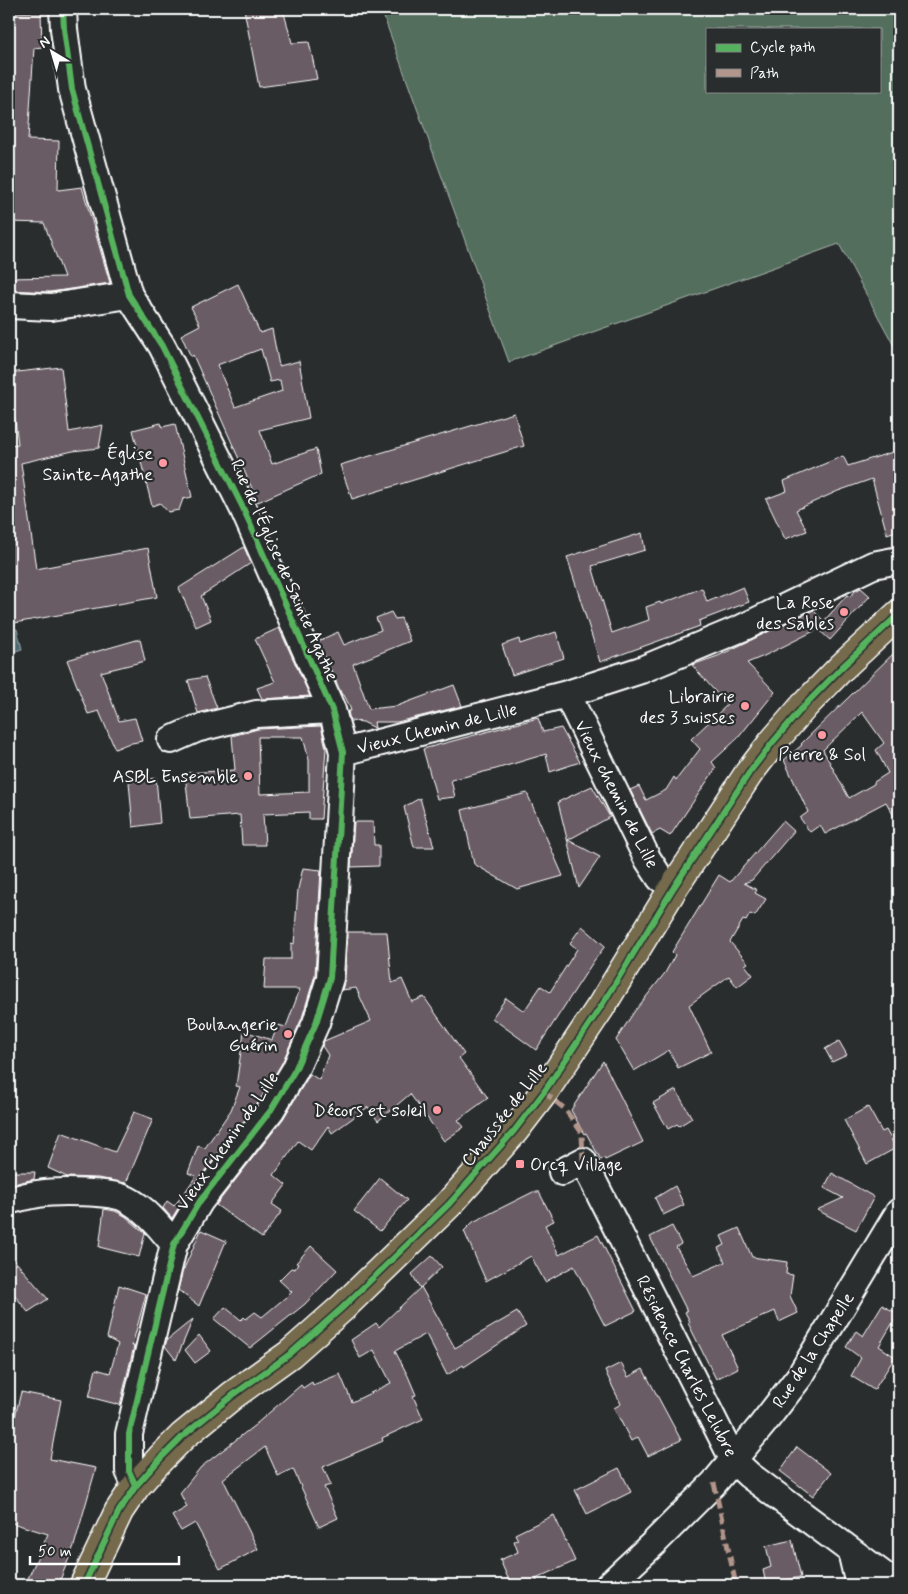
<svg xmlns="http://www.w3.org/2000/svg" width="908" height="1594" viewBox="0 0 908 1594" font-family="Mynerve,sans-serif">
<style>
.green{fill:#536e5d;stroke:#a9b6ae;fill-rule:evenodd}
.water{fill:#4e6b72;stroke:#95a6aa}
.building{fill:#6b5b65;stroke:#fff;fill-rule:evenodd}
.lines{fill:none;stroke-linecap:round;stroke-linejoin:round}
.minor-casing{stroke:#fff;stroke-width:30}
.major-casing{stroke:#fff;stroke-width:31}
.minor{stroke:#2a2d2e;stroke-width:26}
.major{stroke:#746b4b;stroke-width:28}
.quiet{stroke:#b2968c;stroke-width:5;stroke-dasharray:10 5;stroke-linecap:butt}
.cycleway-casing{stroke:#2a2d2e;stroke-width:9}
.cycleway{stroke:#56b35d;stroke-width:6}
.poi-dot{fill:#ff9aa2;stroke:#2a2d2e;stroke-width:2}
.labels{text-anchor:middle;stroke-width:4.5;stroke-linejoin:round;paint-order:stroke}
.poi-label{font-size:18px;fill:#fff;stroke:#2a2d2e;text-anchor:end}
.street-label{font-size:18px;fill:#fff;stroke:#2a2d2e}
</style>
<rect width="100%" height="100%" fill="#2a2d2e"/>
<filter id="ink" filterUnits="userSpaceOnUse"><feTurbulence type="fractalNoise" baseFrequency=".02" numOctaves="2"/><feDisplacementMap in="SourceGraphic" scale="10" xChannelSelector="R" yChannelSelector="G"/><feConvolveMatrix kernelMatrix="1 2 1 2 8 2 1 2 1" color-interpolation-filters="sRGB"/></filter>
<g filter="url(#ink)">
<!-- green -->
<path class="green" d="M381,9H899V355L839,244L509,362ZM707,29H879V91H707Z"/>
<!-- water -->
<path class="water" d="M17,629L22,649L9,653V631Z"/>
<!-- building -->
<path class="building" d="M244,9H283L292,43L309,42L317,79L259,87Z
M41,12L42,47L34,48L28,140L59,141L58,190L82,187L110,283L50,292L9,290V278L64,277L44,223L9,222V13Z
M238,284L260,333L272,329L279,366L299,361L309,418L260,430L272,464L316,449L321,474L258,502L193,355L191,357L181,335L200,325L191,307ZM261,349L270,382L280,380L282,391L235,407L217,365Z
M61,367L69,432L103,425L99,448L73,451L21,463L36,569L148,548L157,597L9,624V445L18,444L9,373Z
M514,413L524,446L352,499L340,465Z
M161,423L162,427L175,424L192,497L183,499L179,510L168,512L160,503L152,506L133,430Z
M899,450V530L887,534L872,479L838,491L796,510L807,531L785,539L766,499L787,491L784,481L843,456L848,466Z
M642,533L645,550L592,566L612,633L649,620L646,607L660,602L661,604L702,588L707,602L743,587L749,602L699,621L700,626L600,662L567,557Z
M244,547L251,563L201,596L211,620L196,627L179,588Z
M861,588L870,596L830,640L818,629L764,656L747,663L775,692L738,738L712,762L716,768L670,836L660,830L652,834L630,790L639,786L646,800L666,790L674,777L676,780L700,749L691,739L727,705L692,665L718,656L813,610L824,621L847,595L850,597L855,591Z
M391,612L395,619L401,618L410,641L353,664L369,709L397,706L454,685L462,706L397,722H374L375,728L363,722L350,721L348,711H351L349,705L344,695H342L318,641L338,632L344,645L381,630L376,618Z
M279,628L310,696L262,699L257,688L275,682L255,639Z
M556,632L564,658L512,675L502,645L519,639L520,644Z
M140,639L145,661L101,672L119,721L135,718L142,741L127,744L115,749L99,711L88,714L67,660Z
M899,648V825L886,802L825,834L820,825L810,832L800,818L808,812L784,760L802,745L801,744ZM862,712L884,743L876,750L888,773L874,782V784L849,798L823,750Z
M205,677L217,708L198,713L188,680Z
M538,718L543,732L561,728L580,762L550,772L546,754L496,769L451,780L455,797L437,799L423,749Z
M321,726L326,748L321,819H309V812L263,814L265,845H242L240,815L190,819L185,773L235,770L232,736L258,729ZM258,737H303L309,760V792L260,794Z
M156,778L160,823L133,827L129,782Z
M592,786L610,817L568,840L600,857L579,888L558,802Z
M527,793L563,876L517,889L474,864L462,810Z
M420,798L434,847H414L404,807Z
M783,821L794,831L752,880L744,883L757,890L755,893L766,899L755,916L750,914L746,921L743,920L730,942L748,963L745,965L753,975L737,987L729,976L689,1005L711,1052L678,1068L669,1050L634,1071L616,1040L634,1012L665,973L675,955L672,952L719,875L730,882Z
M354,822H373L374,845H379V866L351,867Z
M303,868L321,870L315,975L302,1018L282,1063L259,1102L188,1192L172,1218L163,1208L167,1201L174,1206L185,1192L196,1176L188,1173L198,1146L205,1148L231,1110L240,1087L236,1086L244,1031L272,1040L278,1025L286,1027L300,989H264L266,959H291V943L294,944L298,889Z
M582,926L605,946L593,962L536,1050L492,1018L506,998L524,1011L541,986L550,992L577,949L570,943Z
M348,932H387L392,983L402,979L412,1002L424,997L464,1054L459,1058L488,1098L458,1120L464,1127L444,1141L410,1094L378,1121L368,1107L332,1133L328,1126L311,1150L298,1141L274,1175L286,1185L272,1204L282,1211L262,1238L216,1205L283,1119L310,1074L319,1080L328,1055L322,1046L324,1041L371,1021L356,988L342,990L345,979Z
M839,1041L847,1055L832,1062L825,1049Z
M603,1061L643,1142L605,1160L604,1158L601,1160L586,1133L584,1134L571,1110Z
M676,1090L692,1118L679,1126L677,1124L668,1129L653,1103Z
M868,1107L882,1132L886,1130L896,1148L867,1164L844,1120Z
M134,1112L153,1119L126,1183L98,1178L67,1177L48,1168L61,1132L115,1152Z
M9,1172H35L34,1179L9,1185Z
M832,1173L874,1197L856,1230L817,1210L843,1198L824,1188Z
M380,1178L407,1200L380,1231L354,1211Z
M675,1186L684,1205L663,1215L655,1198Z
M533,1192H539L554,1221L545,1225L559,1255L598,1235L636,1311L605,1326L574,1266L545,1282L531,1256L486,1281L464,1231L473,1222Z
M104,1209L115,1211L125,1216L145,1233L139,1257L99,1247Z
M672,1226L681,1244L676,1247L693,1276L725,1262L718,1248L725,1245L721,1236L739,1228L752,1257L787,1262L786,1274L793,1275L790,1296L798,1313L779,1322L775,1311L722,1335L738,1368L716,1379L688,1323L690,1322L685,1312L687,1311L650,1237Z
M201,1230L226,1241L199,1306L178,1290L182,1273Z
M311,1246L337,1270L305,1304L250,1348L214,1319L225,1307L241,1320L244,1317L246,1319L255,1312L262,1317L292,1292L279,1280L291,1268L295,1269L298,1264L296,1263Z
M9,1254L48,1299L28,1312L9,1288Z
M432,1256L442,1267L420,1288L412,1274Z
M119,1285L146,1294L132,1346H134L120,1405L89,1397L96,1369L110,1373L118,1344L107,1338Z
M421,1287L455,1348L517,1312L526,1326L464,1367L463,1365L447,1375L426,1334L395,1351L408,1376L416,1395L413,1396L423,1419L382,1438L383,1441L323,1467L331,1485L324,1487L338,1518L319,1527L293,1469L278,1476L265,1447L223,1479L258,1549L220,1569L195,1523L181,1531L172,1516L187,1507L180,1493L201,1467L255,1425L301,1385L303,1388L312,1382L313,1385L340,1374L352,1402L391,1383L374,1350L360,1358L351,1340L376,1323L379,1327Z
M882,1305L898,1314L879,1346L895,1357L874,1390L851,1376L861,1358L846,1347L856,1331L863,1336Z
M193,1319L176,1360L165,1346L167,1340Z
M199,1335L211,1351L195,1363L185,1350Z
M621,1363L628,1377L643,1369L681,1440L648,1456L638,1437L631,1441L614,1408L621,1404L605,1371Z
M21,1392L61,1400L50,1459L96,1468L74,1546L58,1585H25L48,1534L9,1522V1441Z
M797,1447L831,1473L813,1496L780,1471Z
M619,1468L631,1492L587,1514L575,1490Z
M554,1515L575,1561L536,1579L539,1585H511L500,1560L518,1552L514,1541L518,1540L515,1534Z
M792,1540L801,1577L766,1584L763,1570L771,1567L766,1546Z"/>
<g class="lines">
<defs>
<path id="minor" d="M63,9L64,29L72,89L129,295L162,346L243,508L332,710L343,752L330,978L316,1023L295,1070L271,1110L200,1201L174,1244L129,1434V1471L136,1486
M9,305L51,307L129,295
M567,694L647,858L660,878L674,887
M171,740L196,729L256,714L332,710
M343,752L567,694L641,670L742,628L873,565L899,560
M562,1172L583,1161L734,1461L749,1475L897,1585
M11,1200C20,1198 29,1195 38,1194C54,1191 112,1191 126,1199C146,1209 160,1227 174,1244
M851,1551L859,1585
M609,1585L654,1543L714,1483L762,1425L800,1376L899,1212"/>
<path id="major" d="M84,1585L119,1511L136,1486L161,1458L183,1436L233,1395L290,1354L342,1308L449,1204L514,1131L544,1092L602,1005L674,887L749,773L773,742L804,706L842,667L899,614"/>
</defs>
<!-- minor casing -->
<use href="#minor" class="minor-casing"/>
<!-- major casing -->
<use href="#major" class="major-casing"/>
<!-- minor -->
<use href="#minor" class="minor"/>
<!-- major -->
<use href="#major" class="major"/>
<!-- quiet -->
<path class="quiet" d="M544,1092L565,1109L582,1133L583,1161
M714,1483L736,1585"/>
<defs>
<path id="cycleway" d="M63,9L64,29L72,89L129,295L162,346L243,508L332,710L343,752L330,978L316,1023L295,1070L271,1110L200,1201L174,1244L129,1434V1471L136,1486
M84,1585L119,1511L136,1486L161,1458L183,1436L233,1395L290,1354L342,1308L449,1204L514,1131L544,1092L602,1005L674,887L749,773L773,742L804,706L842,667L899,614"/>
</defs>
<!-- cycleway casing -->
<use href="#cycleway" class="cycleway-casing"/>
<!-- cycleway -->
<use href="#cycleway" class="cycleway"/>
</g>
</g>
<!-- markers -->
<g class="poi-dot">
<circle cx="163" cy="463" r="5"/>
<circle cx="844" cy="612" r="5"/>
<circle cx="745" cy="706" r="5"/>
<circle cx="822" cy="735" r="5"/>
<circle cx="248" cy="776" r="5"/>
<circle cx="288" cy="1034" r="5"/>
<circle cx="437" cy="1110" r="5"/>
<rect x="515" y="1159" width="10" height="10" rx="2.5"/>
</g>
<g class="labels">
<!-- poi labels -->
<g class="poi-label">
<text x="153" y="459">Église<tspan x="153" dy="21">Sainte-Agathe</tspan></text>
<text x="834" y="608">La Rose<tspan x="834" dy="21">des Sables</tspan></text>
<text x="735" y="702">Librairie<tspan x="735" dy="21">des 3 suisses</tspan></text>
<text x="822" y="760" text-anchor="middle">Pierre &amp; Sol</text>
<text x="238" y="782">ASBL Ensemble</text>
<text x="278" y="1030">Boulangerie<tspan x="278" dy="21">Guérin</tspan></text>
<text x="427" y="1116">Décors et soleil</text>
<text x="530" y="1170" text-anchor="start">Orcq Village</text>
</g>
<!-- street labels -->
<g class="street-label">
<text transform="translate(285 570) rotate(66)" y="6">Rue de l'Église de Sainte Agathe</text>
<text transform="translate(437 728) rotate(-14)" y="6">Vieux Chemin de Lille</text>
<text transform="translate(617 794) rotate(63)" y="6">Vieux chemin de Lille</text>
<text transform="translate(504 1114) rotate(-52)" y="6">Chaussée de Lille</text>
<text transform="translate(227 1141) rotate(-55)" y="6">Vieux Chemin de Lille</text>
<text transform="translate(813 1350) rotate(-57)" y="6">Rue de la Chapelle</text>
<text transform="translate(687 1366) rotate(63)" y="6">Résidence Charles Lelubre</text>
</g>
</g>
<!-- margin -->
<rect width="908" height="1594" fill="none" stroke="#2a2d2e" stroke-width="30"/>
<rect x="15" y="15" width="878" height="1564" fill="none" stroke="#fff" stroke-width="2" filter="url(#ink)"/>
<!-- legend -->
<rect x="706" y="28" width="175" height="65" fill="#2a2d2e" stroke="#7f8182"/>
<rect x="716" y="44" width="25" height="8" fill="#56b35d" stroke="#7f8182"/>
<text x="750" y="52" font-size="15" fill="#ffffff">Cycle path</text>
<rect x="716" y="69" width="25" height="8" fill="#b2968c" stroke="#7f8182"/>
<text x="750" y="78" font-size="15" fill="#ffffff">Path</text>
<!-- north arrow -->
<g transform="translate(52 52) rotate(322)" stroke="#2a2d2e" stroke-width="4" paint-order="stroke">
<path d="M0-4L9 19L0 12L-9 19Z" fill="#ffffff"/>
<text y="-8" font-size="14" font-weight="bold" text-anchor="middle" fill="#ffffff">N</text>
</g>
<!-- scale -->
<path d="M30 1556v8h149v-8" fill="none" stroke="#ffffff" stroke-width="2.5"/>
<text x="38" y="1556" font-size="15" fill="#ffffff" stroke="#2a2d2e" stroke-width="4" paint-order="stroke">50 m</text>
</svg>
